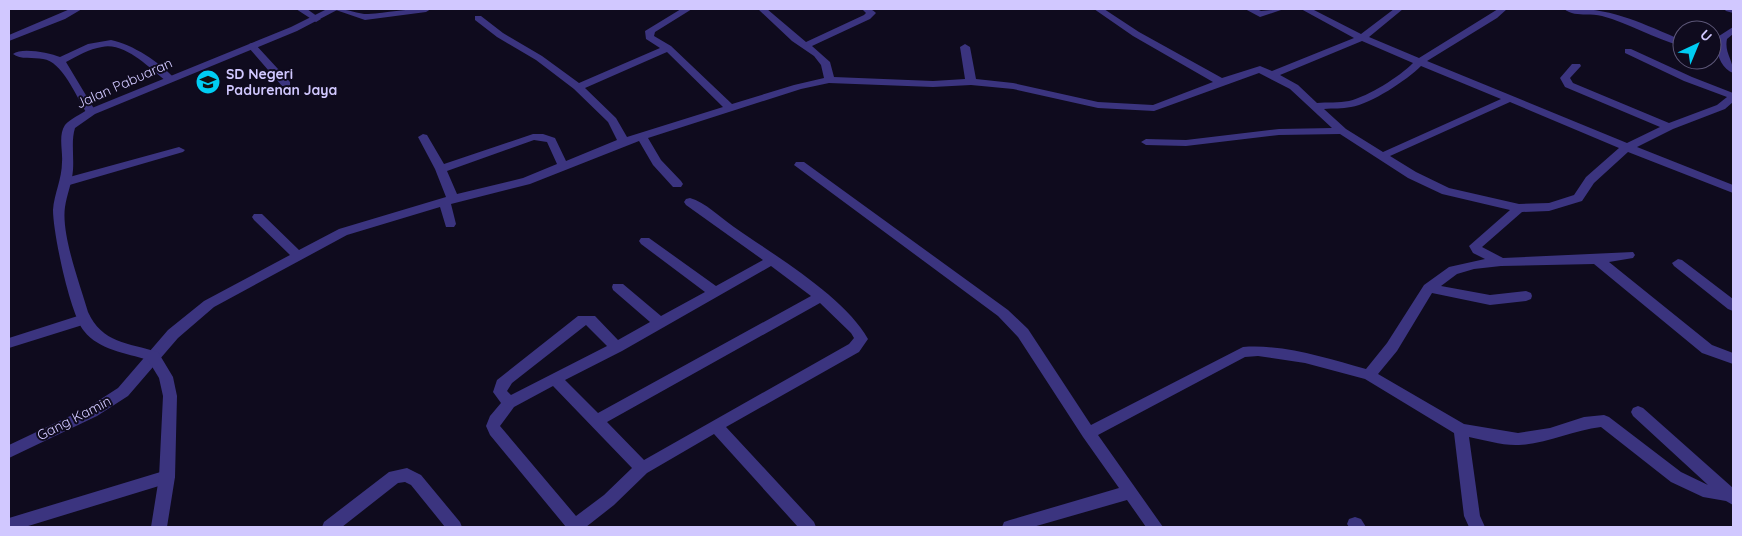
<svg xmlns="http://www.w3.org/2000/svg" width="1742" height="536" viewBox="0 0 1742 536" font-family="Quicksand,sans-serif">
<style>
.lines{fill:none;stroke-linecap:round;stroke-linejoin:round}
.minor{fill:#3b347f;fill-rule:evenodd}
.tertiary{fill:#3b347f;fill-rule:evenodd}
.labels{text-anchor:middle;stroke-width:4;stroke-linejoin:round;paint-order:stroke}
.poi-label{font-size:14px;font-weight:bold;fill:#d1c8ff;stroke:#0f0b1e;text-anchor:start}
.street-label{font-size:14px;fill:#d1c8ff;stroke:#0f0b1e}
</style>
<rect width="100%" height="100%" fill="#0f0b1e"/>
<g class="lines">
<!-- minor -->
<path class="minor" d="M70,9H82L65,19L9,41V35Z
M296,9H307L321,19L316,22Z
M333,9C346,8 357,14 368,14C389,13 409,8 431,9L426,12L365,20Z
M681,9H692L655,32L654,36L671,46L732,104L794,85L824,78L821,65L814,56L792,41L758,9H767L806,42L864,15L866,13L862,9C867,9 872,8 876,13L870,19L812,46L830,62L834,77L933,81L965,79L960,47L965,44L970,47L976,79L1013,83L1098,102L1153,105L1213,82L1133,36L1094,9H1104L1139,32L1222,78L1260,66L1272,71L1354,38L1301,9H1312L1361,34L1394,9H1403L1369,37L1419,58L1498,9H1507L1497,18L1427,61L1627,143L1660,127L1565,87L1560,78L1572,64H1580L1581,66L1570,78L1573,83L1669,123L1717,105L1727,97L1684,81L1625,53V49H1631L1692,77L1733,93V102L1725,109L1673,129L1637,147L1733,185V193L1628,152L1594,183L1582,201L1549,211L1522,212L1482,247L1503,258L1633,252L1635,255L1633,258L1609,262L1712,345L1733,353V364L1702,353L1594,264L1501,266L1474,269L1457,274L1441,286L1490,295L1526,291L1531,293L1532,296L1531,299L1526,301L1490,305L1432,293L1397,351L1378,374L1464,424L1518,433L1550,428L1584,417L1604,415L1609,417L1681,472L1708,485L1633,416L1631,412L1633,408L1638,406L1643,408L1733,488V505L1726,501L1703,497L1671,482L1601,427C1573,430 1547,444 1519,445C1503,446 1485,440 1469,437L1480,516L1485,527H1469L1464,516L1454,433L1365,379L1305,363L1258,356L1245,357L1098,435L1163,527H1146L1127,500L1033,527H1002L1004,522L1010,520L1119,488L1083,437L1018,337L998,316L794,165L796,162H804L1008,310L1028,329L1091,425L1243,347C1285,344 1326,358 1366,369L1387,343L1424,285L1449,267L1485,259L1473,253L1469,246L1510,210L1442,194L1408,178L1340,134L1279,135L1186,146L1146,145L1141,142L1146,139L1186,140L1279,129L1332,128L1290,89L1259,73L1154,111L1098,108L1013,89L971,85L933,87L829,83L801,89L648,138L661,160L681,181L683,184L681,187H673L653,165L639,141L530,184L451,204L456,224L454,227H446L440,207L347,235L214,307L178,338L128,396L97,416L9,458V445L87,408L118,388L168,330L204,301L290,255L254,220L252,217L254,214H262L299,250L339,229L446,197L435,169L418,137L423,134L427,135L444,164L533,134H543L555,138L566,161L617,140L608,122L574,89L536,60L497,37L475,20V16H481L503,33L542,56L579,83L660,48L646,39L645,31ZM1362,41L1413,63C1399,77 1369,96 1349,101C1339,103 1327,102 1317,103L1298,85L1280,75ZM667,52L723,107L627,137L616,118L585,88ZM1421,66L1501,99L1383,152L1346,129L1324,109C1333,108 1342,109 1351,107C1371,104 1407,80 1421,66ZM1510,102L1619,148L1586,177L1574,195L1549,203L1519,204L1449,188L1416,172L1390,156ZM534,140L547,142L557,164L523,178L457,194L447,171Z
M1245,9H1257L1261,11L1284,9L1260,17Z
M1564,9C1609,6 1641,23 1682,40V46C1654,39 1629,23 1602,16C1589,12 1575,18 1564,9Z
M1724,9H1733V13L1726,11Z
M1733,27V34L1727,39C1724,53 1734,61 1733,73C1720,68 1713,48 1719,36Z
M111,40C132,44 161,63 175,79L170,82L166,81C149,68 125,42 102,47C89,49 77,56 66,62L96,112L91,115L86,112C76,96 62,61 43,59C34,57 20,60 13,54C22,47 49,53 60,57L88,44Z
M252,43L255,44L290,82V86H282L249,48V44Z
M179,147L185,150L183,152L66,186L60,182L62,179Z
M690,198C705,202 721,218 734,227C774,255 845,297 868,339L859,352L726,427L814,522L816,527H798L714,434L647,473L614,505L586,527H566L490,435L486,426L490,416L501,403L493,392L497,380L578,316H595L618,340L650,322L613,290L612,287L613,284H623L661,316L705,292L641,244L639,241L641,238H649L716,286L763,260L686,205L684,202L686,199ZM771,266L811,296L598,413L565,380L622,351ZM820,303L851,333L854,338L849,344L644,460L607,422ZM586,325L607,346L511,395L507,391L512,383ZM553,386L632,468L604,495L576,516L500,426L514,407Z
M1678,259L1682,260L1733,299V311L1728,309L1674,266L1672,263Z
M84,314L89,315L91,319L89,323L9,348V338Z
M407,468L421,475L460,522L462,527H445L411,485L405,482L398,483L342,527H322L324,522L389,472Z
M167,470L172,472L175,477L172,482L25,527H9V518Z
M1355,517L1361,519L1366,527H1349L1347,524L1349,519Z"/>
<!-- tertiary -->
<path class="tertiary" d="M327,9H339L297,31L95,114L75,128C71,141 74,155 73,170C72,183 67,194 65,207C61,235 80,284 88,312C102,343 128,343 158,352L173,377L177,396L175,477L167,527H151L159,477L163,396L159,378L148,360C126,353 99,350 84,331C70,314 53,233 53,210C54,194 62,179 62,162C63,151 58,135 65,125C70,119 81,114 87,110L291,27Z"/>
</g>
<!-- icons -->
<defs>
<symbol id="school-disc" viewBox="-11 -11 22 22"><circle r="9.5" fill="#00cdf3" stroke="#0f0b1e"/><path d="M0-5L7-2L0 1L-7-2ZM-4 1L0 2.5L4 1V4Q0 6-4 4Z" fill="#111"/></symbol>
</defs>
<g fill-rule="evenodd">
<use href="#school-disc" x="194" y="68" width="28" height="28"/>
</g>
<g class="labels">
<!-- poi labels -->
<g class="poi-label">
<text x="226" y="79">SD Negeri<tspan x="226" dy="16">Padurenan Jaya</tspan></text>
</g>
<!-- street labels -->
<g class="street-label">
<text transform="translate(124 83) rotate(-24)" y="5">Jalan Pabuaran</text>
<text transform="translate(74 418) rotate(-27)" y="5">Gang Kamin</text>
</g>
</g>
<!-- border -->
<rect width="1742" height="536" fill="none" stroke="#d1c8ff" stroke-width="20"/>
<!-- north arrow -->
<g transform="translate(1697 45) rotate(44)"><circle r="24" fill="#0f0b1e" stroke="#5d5778"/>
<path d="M0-4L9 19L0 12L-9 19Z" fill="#00cdf3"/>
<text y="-8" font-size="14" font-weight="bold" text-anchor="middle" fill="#d1c8ff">U</text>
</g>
</svg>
